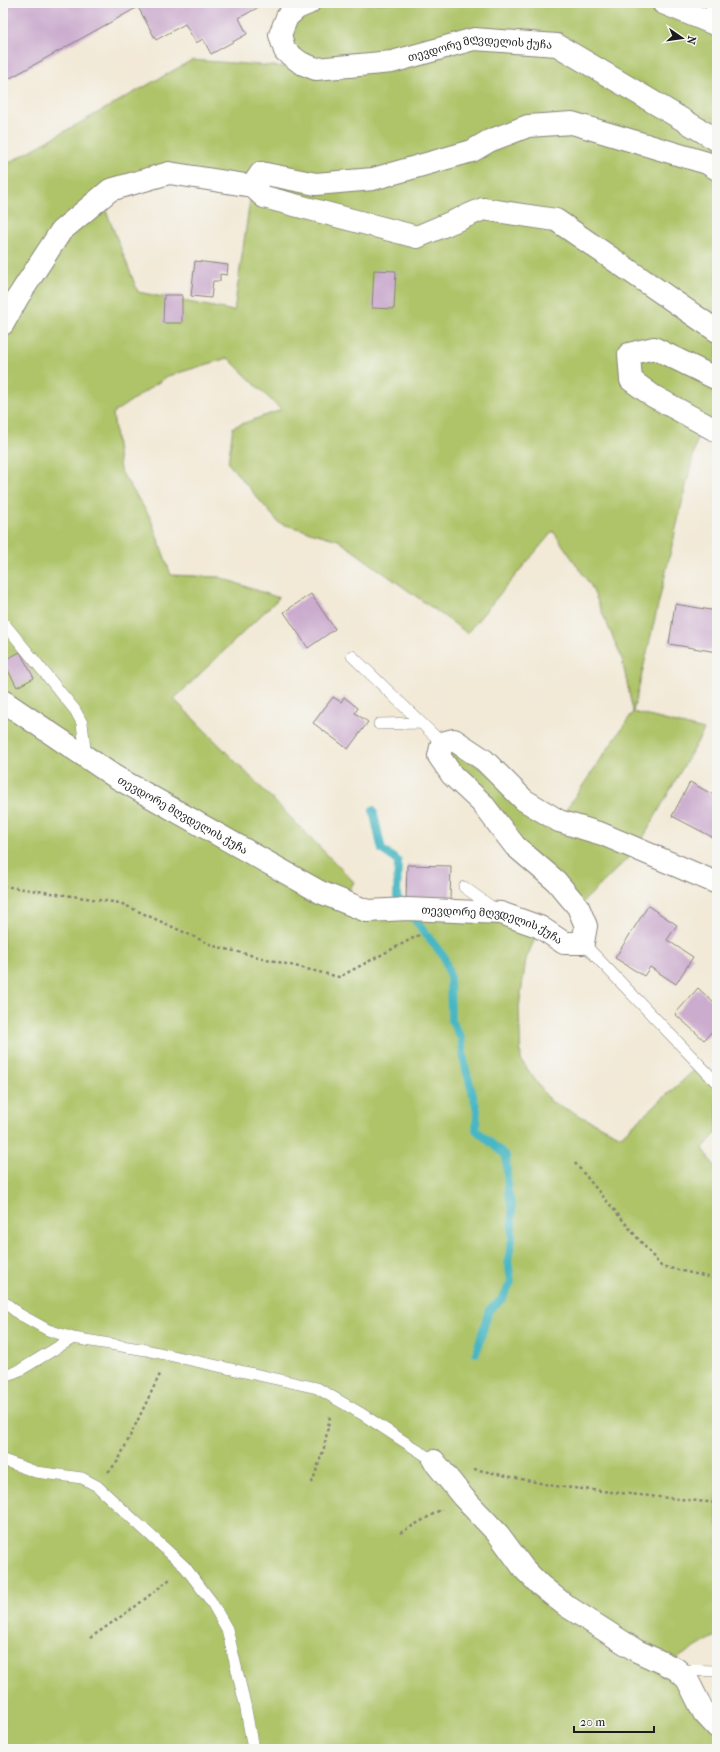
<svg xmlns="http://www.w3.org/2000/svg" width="720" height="1752" viewBox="0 0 720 1752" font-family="'IM FELL French Canon','Noto Serif Georgian',serif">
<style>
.green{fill:#afc469;stroke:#667042;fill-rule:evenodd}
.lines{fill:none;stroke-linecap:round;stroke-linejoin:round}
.stream{stroke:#49b7c3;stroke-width:8}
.building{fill:#cbabce}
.service-casing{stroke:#878279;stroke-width:12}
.minor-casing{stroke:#878279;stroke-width:24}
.tertiary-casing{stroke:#878279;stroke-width:24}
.path{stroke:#878279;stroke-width:2.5;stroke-dasharray:3 3;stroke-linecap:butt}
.service{stroke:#fff;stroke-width:11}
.minor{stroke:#fff;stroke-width:22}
.tertiary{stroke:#fff;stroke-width:22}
.labels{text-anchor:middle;stroke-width:3.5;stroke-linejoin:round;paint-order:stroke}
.street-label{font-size:11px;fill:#1c1c1c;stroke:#f6f6f2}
</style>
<rect width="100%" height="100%" fill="#f6f6f2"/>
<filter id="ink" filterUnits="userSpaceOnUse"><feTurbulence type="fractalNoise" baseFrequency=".025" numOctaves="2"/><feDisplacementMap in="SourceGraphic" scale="8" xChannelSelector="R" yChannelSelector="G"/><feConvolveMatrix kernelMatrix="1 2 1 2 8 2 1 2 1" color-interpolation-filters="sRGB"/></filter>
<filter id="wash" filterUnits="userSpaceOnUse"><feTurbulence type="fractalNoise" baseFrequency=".012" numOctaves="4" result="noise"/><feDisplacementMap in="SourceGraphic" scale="16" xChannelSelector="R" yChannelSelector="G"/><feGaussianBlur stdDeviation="0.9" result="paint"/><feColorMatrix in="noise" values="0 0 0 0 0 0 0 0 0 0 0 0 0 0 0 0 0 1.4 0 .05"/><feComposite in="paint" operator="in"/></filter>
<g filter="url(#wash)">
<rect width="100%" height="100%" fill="#f2e9d6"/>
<!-- green -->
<path class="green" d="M309,3H717V428L701,422L633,712L704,730L637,849L578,907L515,846L442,743L559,820L633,712L622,659L591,586L553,531L467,633L338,540L279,523L228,463L233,427L281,410L228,358L168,376L113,413L120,470L150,517L171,575L219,577L279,598L174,699L354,882L343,901L540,927L526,959L519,1007L521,1060L550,1101L621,1136L700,1065L717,1083V1132L703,1148L717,1170V1635L674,1660L708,1695L717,1708V1749H3V166L192,60L314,69L280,35ZM180,171L252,186L234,311L138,292L101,198Z"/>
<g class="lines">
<!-- stream -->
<path class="stream" d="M373,810L382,850L398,861L397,897L444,957L450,977L451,1020L461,1038L465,1066L477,1110L476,1130L506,1156L508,1192L512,1207V1240L508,1260L511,1282L502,1299L489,1310L476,1353"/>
</g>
<g id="blocks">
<!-- building -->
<path class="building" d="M3,3H266L239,18L247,34L211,54L203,39L196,43L185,24L156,40L138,7L3,82Z
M195,261L228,265L227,275L220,274V281H213L211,298L191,296Z
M374,270L396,271L394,309L372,308Z
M164,295H182V323H163Z
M311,594L335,629L308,648L284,612Z
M675,604L717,611V652L669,644Z
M20,652L34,678L17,687L3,661Z
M333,697L341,702L344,697L358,708L355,713L368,722L348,749L313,723Z
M690,782L717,797V832L714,838L672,816Z
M407,865L451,866L450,901L406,899Z
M648,906L677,925L667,940L693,957L676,984L650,967L644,976L615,958Z
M698,988L717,1006V1026L704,1040L675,1014Z"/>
</g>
</g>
<g filter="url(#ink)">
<use href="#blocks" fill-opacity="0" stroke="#878279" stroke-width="1"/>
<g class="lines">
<defs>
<path id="service" d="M711,3L713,24
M3,622L75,710L82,723L86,757
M352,656L442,743
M379,724L421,723
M464,887L496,910
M583,943L717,1083
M3,1301L19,1314L48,1330L73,1338L146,1350L317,1388L362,1414L434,1461
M3,1377L20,1370L73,1338
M3,1460L36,1472L82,1478L97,1486L185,1567L211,1601L227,1629L245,1704L253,1749
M680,1670L717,1671"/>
<g id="minor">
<path id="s1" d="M309,3L297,8L287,17L280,35L285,51L301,63L316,69L392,62L474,39L557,45L717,140"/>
<path d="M663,3L717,25"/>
<path d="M252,186L261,173L316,184L373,179L472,151L489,141L528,126L572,123L707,163L717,169"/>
<path id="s2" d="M3,701L114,776L320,892L367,911L408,909L501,913L540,927L564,943H583L586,926L578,907L556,881L515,846L482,803L452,775L439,756L442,743L454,740L484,760L524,800L559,821L602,834L717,883"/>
<path d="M434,1461L463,1497L499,1535L524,1569L540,1585L565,1605L637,1651L676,1669L687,1679L704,1713L717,1727"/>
</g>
<path id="tertiary" d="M3,324L18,297L61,231L110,190L169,173L252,186L264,197L417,237L483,209L556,220L717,331
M717,379L654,348L629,354L631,380L653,396L717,431"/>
</defs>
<!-- service casing -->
<use href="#service" class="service-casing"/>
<!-- minor casing -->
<use href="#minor" class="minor-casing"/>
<!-- tertiary casing -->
<use href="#tertiary" class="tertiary-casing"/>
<!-- path -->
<path class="path" d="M3,886L120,903L214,946L339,977L419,935
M575,1163L661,1266L717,1279
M474,1469L554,1486L717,1503
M108,1472L118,1461L161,1372
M312,1483L324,1448L330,1416
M400,1533L442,1509
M90,1638L136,1606L170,1579
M3,1738L10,1749"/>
<!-- service -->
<use href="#service" class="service"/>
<!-- minor -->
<use href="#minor" class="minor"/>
<!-- tertiary -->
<use href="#tertiary" class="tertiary"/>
</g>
</g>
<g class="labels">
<!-- street labels -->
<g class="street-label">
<text dy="4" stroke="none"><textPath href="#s1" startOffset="265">თევდორე მღვდელის ქუჩა</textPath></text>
<text dy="4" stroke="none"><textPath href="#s2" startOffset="213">თევდორე მღვდელის ქუჩა</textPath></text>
<text dy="4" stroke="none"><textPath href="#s2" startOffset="549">თევდორე მღვდელის ქუჩა</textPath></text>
</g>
</g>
<!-- margin -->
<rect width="720" height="1752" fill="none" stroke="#f6f6f2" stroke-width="16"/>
<!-- north arrow -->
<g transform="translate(682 38) rotate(103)" stroke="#f6f6f2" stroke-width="3" paint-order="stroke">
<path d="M0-3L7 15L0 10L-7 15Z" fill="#1c1c1c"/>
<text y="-6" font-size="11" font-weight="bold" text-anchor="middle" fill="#1c1c1c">N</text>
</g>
<!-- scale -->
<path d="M574 1726v6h80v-6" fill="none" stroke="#1c1c1c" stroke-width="2"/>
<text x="580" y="1726" font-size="12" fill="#1c1c1c" stroke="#f6f6f2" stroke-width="3" paint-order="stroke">20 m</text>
</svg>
